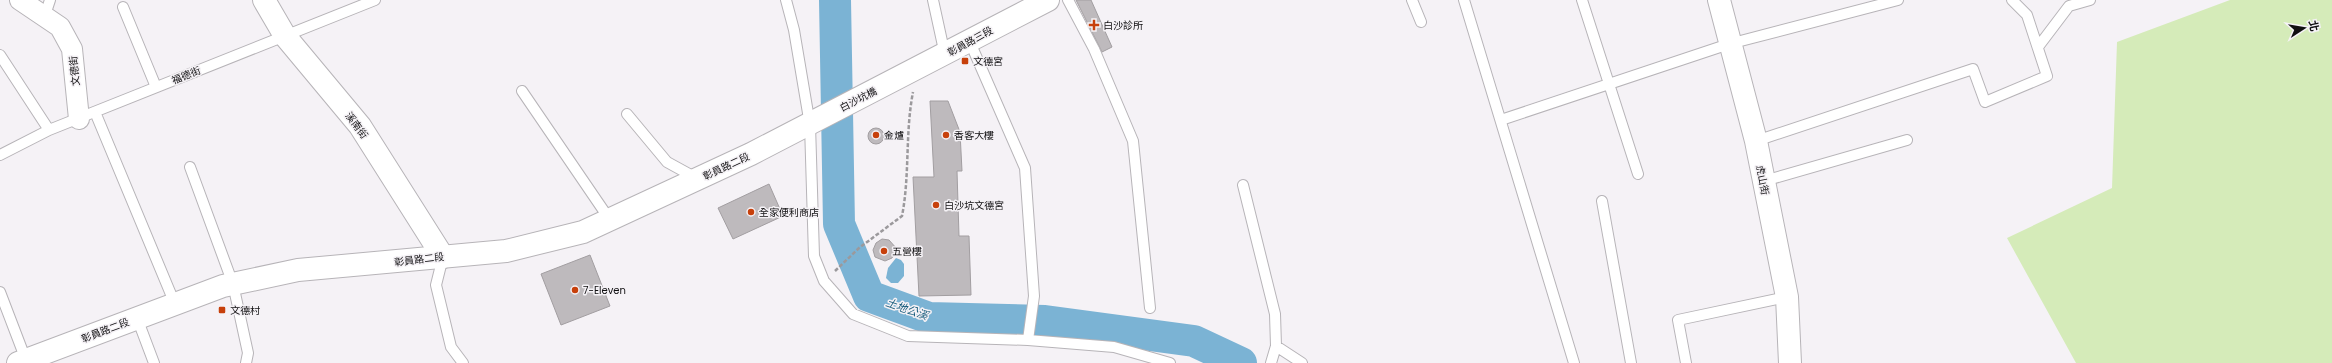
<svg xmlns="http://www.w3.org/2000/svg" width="2332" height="363" viewBox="0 0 2332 363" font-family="Poppins,'Noto Sans TC',sans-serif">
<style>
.green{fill:#d5ebb9}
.water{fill:#7bb3d4}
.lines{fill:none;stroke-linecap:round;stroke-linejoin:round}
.river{stroke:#7bb3d4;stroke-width:32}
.building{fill:#bebabd;stroke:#a29ea1}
.service-casing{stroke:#b7b4b8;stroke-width:12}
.minor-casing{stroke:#b7b4b8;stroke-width:22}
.tertiary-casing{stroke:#b7b4b8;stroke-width:24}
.secondary-casing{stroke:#b7b4b8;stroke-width:24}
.path{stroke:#9b999c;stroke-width:2.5;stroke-dasharray:4 2;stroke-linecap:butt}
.service{stroke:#fff;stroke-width:10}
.minor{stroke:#fff;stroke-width:20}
.tertiary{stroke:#fff;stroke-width:22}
.secondary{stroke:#fff;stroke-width:22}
.poi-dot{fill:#c7400b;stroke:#f5f2f6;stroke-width:1.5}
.labels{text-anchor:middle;stroke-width:3;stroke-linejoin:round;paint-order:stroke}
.poi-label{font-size:10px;fill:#100f11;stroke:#f5f2f6;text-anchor:start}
.street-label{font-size:10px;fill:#100f11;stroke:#f5f2f6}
.water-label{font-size:11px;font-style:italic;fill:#1a5e7e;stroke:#f5f2f6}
</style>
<rect width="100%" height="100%" fill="#f5f2f6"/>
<!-- green -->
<path class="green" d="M2230,0H2332V363H2076L2007,238L2112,188L2117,42Z"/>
<!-- water -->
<path class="water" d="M896,258L901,260L904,264V276L898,283H891L886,278L888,268Z"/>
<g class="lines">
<!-- river -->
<path class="river" d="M835,0L839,224L869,296L929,318L1045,321L1194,341L1241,363"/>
</g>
<!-- building -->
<path class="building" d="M1076,0H1091L1112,47L1102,52Z
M930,101H948L960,132L962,171H957L959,236H969L971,295L919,296L913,177H934Z
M868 136a8 8 0 1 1 16 0a8 8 0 1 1-16 0Z
M769,184L783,216L733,239L718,208Z
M882,239L889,240L897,249L892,258L885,261L875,257L873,250L876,243Z
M590,255L610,306L561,325L541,274Z"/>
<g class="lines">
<defs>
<path id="service" d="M786,0L794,30L810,125L814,256L824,281L853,314L908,336L1028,340L1114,347L1170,363
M933,0L945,55
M1068,0L1094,49L1133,141L1150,308
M1412,0L1421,22
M1464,0L1574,363
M1582,0L1638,174
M123,7L156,87
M45,15L50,0
M969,40L1025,168L1034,296L1028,340
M2038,47L2069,6L2090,0
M0,55L49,130
M522,91L610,220
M95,112L175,304
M627,114L667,162L698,179
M1501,120L1729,44L1898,0
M1756,141L1973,69L1985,102L2047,76L2027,15L2012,0
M0,155L49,130L375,0
M190,167L233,284L248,353L246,363
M1764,181L1907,140
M1243,185L1275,314L1276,346
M1602,201L1631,363
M443,257L436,285L451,347L463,363
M0,292L26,360
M137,318L154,363
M1271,363L1276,346L1302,363
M1686,363L1678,320L1787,297"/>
<path id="minor" d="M20,0L60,27L72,49L79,119"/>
<path id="tertiary" d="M264,0L285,36L360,126L443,257
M1719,0L1756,141L1787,297L1790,363"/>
<path id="secondary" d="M18,363L223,286L298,270L506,251L583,232L751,154L1048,0"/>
</defs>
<!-- service casing -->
<use href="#service" class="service-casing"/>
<!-- minor casing -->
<use href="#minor" class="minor-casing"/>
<!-- tertiary casing -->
<use href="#tertiary" class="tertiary-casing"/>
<!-- secondary casing -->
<use href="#secondary" class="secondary-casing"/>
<!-- path -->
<path class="path" d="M835,271L859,248L902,216C910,175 905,133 913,92"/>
<!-- service -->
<use href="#service" class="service"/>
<!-- minor -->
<use href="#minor" class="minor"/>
<!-- tertiary -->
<use href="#tertiary" class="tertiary"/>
<!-- secondary -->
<use href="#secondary" class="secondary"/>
</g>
<!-- markers -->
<g class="poi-dot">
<path d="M1092 19h4v4h4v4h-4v4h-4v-4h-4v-4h4z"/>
<rect x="961" y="57" width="8" height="8" rx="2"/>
<circle cx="876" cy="135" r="4"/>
<circle cx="946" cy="135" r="4"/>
<circle cx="936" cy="205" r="4"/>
<circle cx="751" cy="212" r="4"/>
<circle cx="884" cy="251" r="4"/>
<circle cx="575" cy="290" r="4"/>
<rect x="218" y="306" width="8" height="8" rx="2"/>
</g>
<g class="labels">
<!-- poi labels -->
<g class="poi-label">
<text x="1103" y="29">白沙診所</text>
<text x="973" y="65">文德宮</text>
<text x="884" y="139">金爐</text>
<text x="954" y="139">香客大樓</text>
<text x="944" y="209">白沙坑文德宮</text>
<text x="759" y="216">全家便利商店</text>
<text x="892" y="255">五營樓</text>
<text x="583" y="294">7-Eleven</text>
<text x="230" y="314">文德村</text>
</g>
<!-- street labels -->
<g class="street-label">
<text transform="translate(970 41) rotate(-29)" y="4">彰員路三段</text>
<text transform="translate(74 71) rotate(-96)" y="4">文德街</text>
<text transform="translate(186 75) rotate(-22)" y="4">福德街</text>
<text transform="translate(858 99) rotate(-27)" y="4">白沙坑橋</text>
<text transform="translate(357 125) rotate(53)" y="4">溪南街</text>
<text transform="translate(726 166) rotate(-25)" y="4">彰員路二段</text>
<text transform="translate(1763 180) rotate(79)" y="4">虎山街</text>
<text transform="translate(419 259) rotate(-7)" y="4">彰員路二段</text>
<text transform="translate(105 330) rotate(-21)" y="4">彰員路二段</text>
</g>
<!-- water labels -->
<g class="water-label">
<text transform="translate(907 309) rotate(19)" y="4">土地公溪</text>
</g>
</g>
<!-- north arrow -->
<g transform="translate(2304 28) rotate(78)" stroke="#f5f2f6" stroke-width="3" paint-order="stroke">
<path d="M0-3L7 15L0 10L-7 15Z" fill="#100f11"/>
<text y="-6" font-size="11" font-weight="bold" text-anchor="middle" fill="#100f11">北</text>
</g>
</svg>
